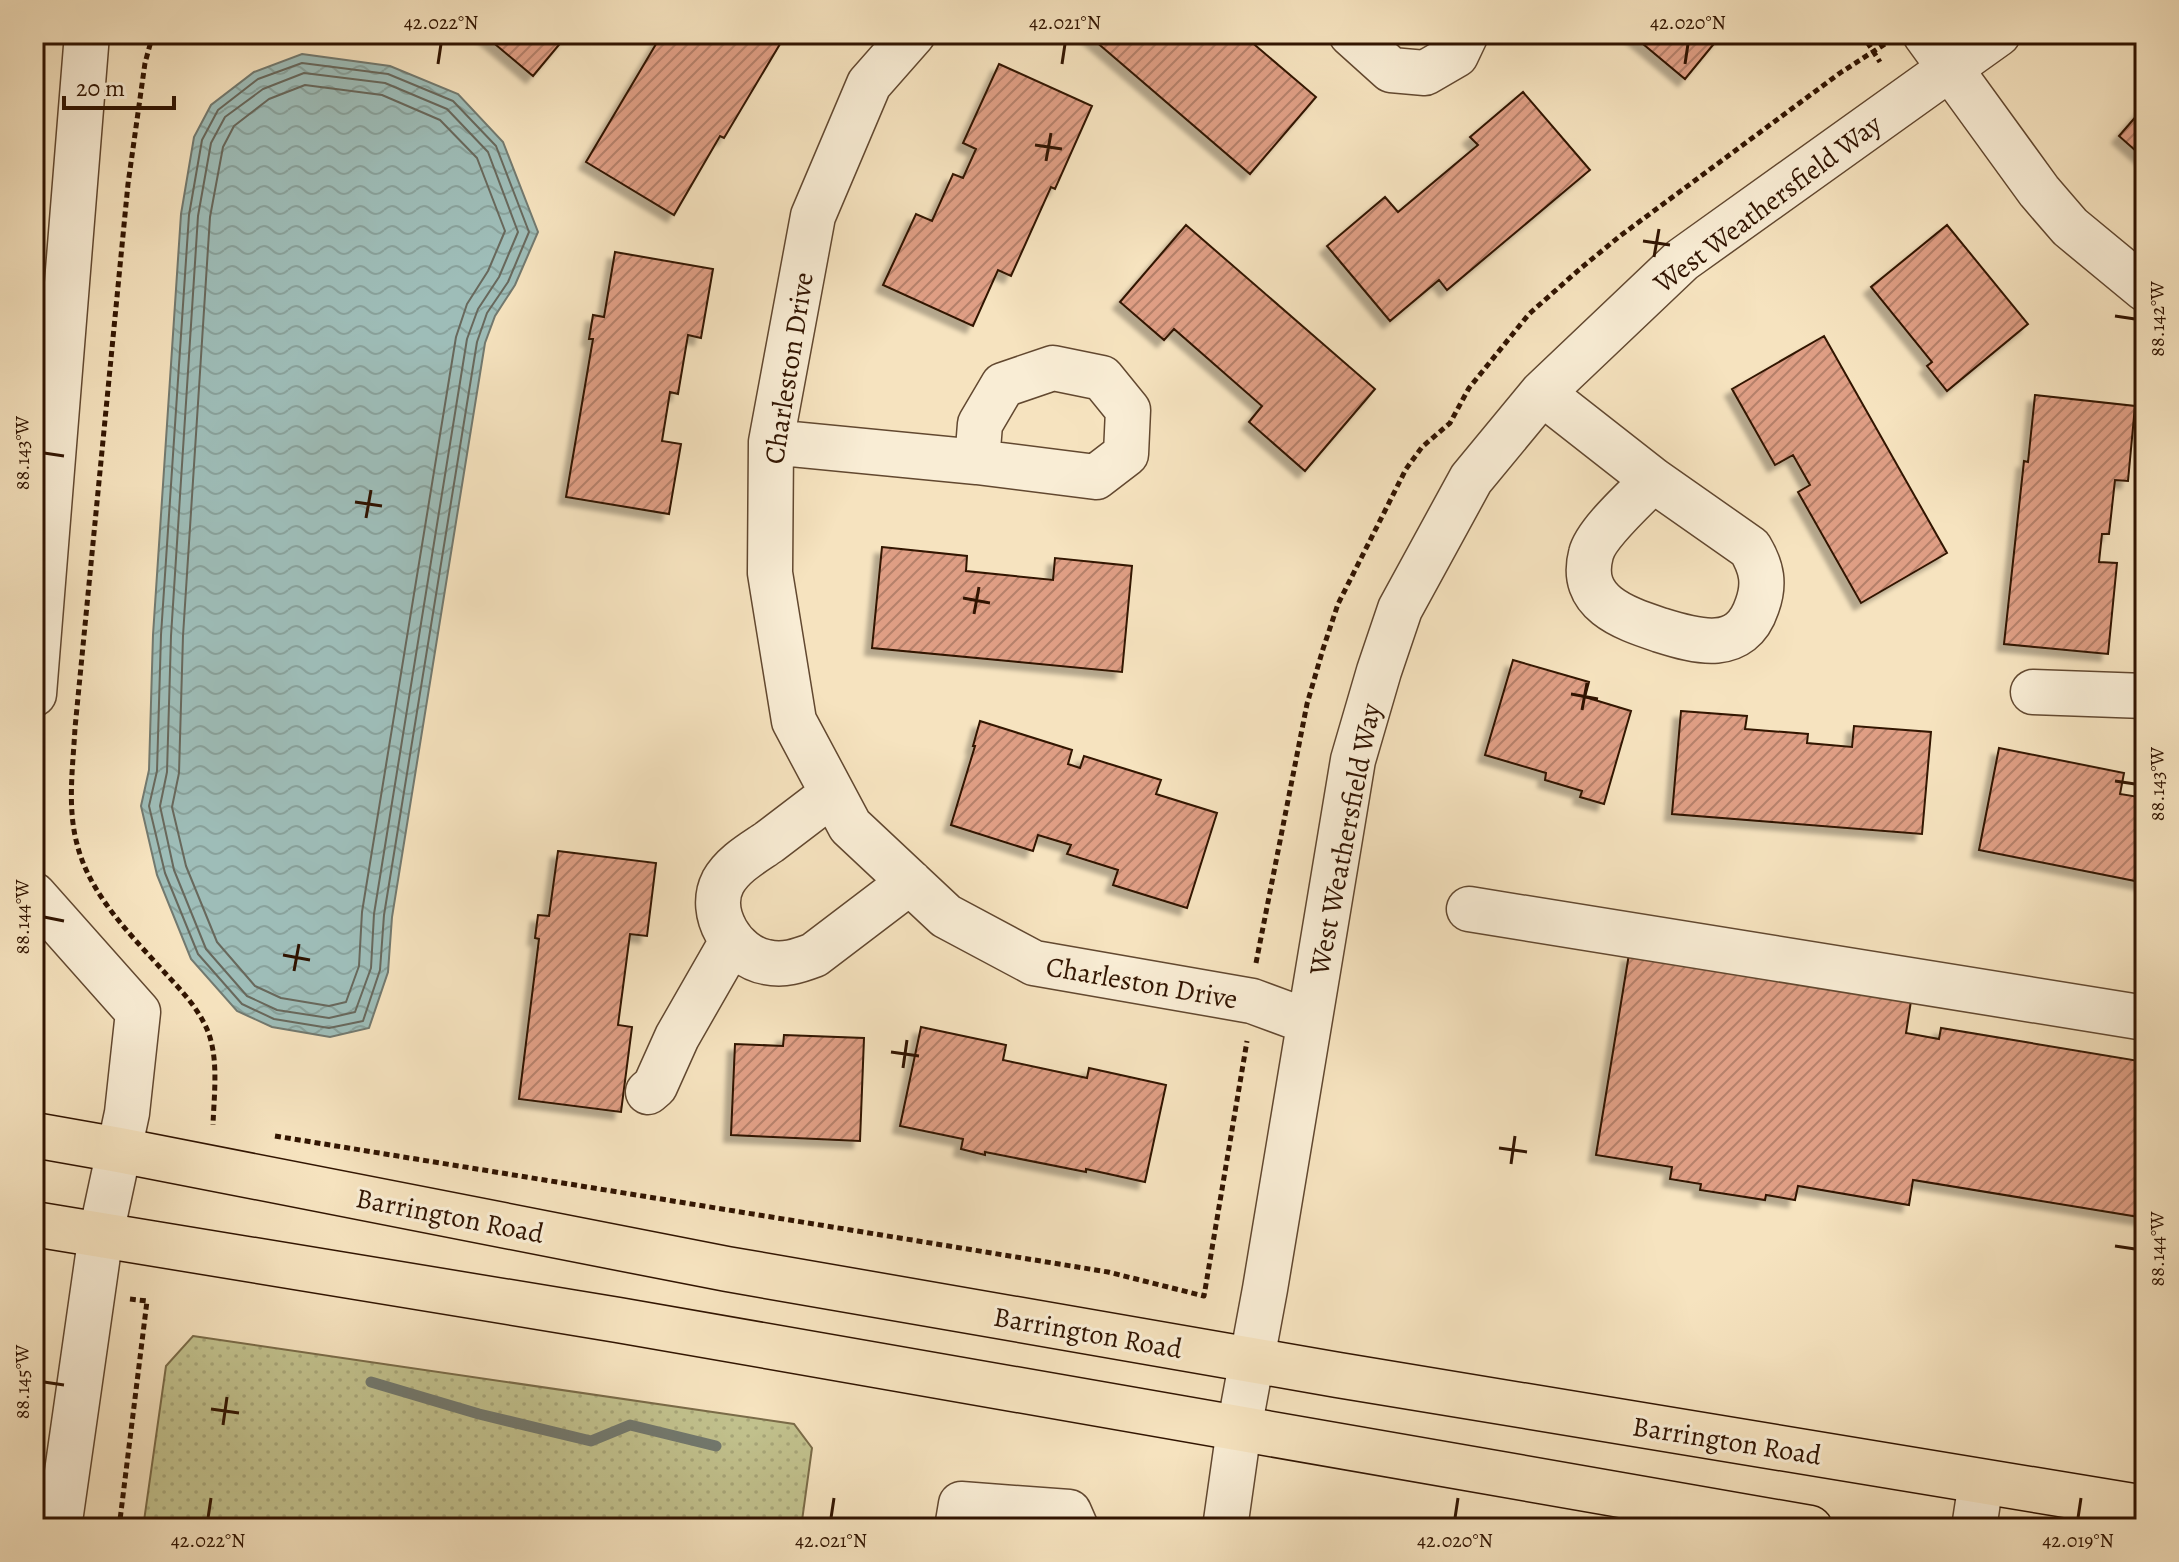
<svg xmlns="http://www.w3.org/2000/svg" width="2179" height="1562" viewBox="0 0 2179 1562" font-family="Alegreya,serif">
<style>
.grass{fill:url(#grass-dots);stroke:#7a6b48;stroke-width:2}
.water{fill:url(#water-waves);stroke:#72796f;stroke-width:2}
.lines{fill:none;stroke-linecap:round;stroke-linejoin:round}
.shore{stroke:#68685c;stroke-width:2}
.stream{stroke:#72796f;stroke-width:11}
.building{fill:url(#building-hatch);stroke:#311401;stroke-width:2;filter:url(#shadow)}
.minor-casing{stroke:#624830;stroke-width:47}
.major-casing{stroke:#311401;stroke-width:47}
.path{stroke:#311401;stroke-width:5;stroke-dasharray:6 4;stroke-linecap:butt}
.minor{stroke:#f9edd5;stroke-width:44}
.major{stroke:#f6e3bf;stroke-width:44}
.ticks{fill:none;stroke:#311401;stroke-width:3}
.labels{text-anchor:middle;stroke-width:6;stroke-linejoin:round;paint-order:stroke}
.street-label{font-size:28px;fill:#311401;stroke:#f9edd5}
.neatline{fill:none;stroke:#311401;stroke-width:3}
.ticks-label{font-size:20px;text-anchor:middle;fill:#311401}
</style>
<defs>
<pattern id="grass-dots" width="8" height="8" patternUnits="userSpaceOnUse" patternTransform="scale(2)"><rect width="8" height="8" fill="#c2c28e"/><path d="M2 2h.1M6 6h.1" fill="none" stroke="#a7a679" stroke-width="1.8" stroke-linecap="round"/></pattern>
<pattern id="water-waves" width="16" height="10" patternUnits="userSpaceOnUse" patternTransform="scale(2)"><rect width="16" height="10" fill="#9ebdb8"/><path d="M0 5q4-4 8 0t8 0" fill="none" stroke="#89a29c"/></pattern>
<pattern id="building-hatch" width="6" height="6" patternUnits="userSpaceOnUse" patternTransform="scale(2)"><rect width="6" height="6" fill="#df9e84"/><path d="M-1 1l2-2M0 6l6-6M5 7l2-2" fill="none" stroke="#b5806a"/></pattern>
<filter id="shadow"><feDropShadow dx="-7" dy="7" stdDeviation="2" flood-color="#0004"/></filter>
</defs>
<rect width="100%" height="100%" fill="#f6e3bf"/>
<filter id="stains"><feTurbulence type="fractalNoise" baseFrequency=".0025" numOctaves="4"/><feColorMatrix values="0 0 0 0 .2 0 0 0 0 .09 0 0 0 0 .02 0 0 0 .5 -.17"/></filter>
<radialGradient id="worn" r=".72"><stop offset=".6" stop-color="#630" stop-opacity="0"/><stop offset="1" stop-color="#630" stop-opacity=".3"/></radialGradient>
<!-- grass -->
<path class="grass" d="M193,1336L794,1424L812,1448L801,1528H143L166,1366Z"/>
<!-- water -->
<path class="water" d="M302,54L390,66L458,94L503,142L538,232L515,285L495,316L485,343L392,917L388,972L369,1028L330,1037L272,1027L237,1011L191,959L157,875L141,806L149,770L153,635L181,214L194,137L211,105L254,72Z"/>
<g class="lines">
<!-- shore -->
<path class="shore" d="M302,63L388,74L453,101L496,146L529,232L508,282L487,313L477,342L384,915L380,970L363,1021L329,1028L274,1019L242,1004L198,954L165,873L149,806L157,771L161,635L189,215L202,140L218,110L258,79Z
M304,73L385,83L447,109L488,152L518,232L499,277L478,309L467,339L374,914L371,968L355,1012L329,1018L277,1010L247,996L206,949L174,870L160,806L167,772L171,636L198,216L211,143L225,117L263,89Z
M305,85L382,95L440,120L477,158L505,231L488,271L467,304L456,337L362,912L359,966L346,1002L329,1006L281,998L255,986L217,942L186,866L172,807L179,773L183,636L210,217L223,147L234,126L269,99Z"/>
<!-- stream -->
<path class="stream" d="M371,1382L479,1414L591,1441L630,1425L716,1446"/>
</g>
<!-- building -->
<path class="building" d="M483,34H568L533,76Z
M662,34H786L724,138L720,136L674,215L586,162Z
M1087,34H1242L1316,97L1250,174Z
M1631,34H1722L1685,79Z
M999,64L1092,106L1055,189L1051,187L1011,276L998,270L973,326L883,285L916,214L932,221L953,174L963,178L976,149L963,143Z
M1523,92L1590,170L1447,290L1439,280L1390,321L1327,246L1385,197L1398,212L1478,145L1470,137Z
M2145,106V159L2119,136Z
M1186,225L1375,389L1305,471L1249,422L1262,406L1174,329L1164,340L1120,302Z
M1947,225L2028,324L1947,391L1927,366L1932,362L1871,287Z
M615,252L713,269L701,338L688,335L678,394L670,392L662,441L681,444L669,514L566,497L593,339H589L593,315L604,317Z
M1824,336L1947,553L1861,603L1798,492L1810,485L1793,455L1775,465L1732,389Z
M2035,395L2135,406L2128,481L2115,480L2109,534H2102L2099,562L2117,563L2108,654L2004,644L2024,461L2028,462Z
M882,547L967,556L966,571L1053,580L1055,558L1132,566L1122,672L872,648Z
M1513,660L1589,682L1585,697L1631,711L1604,804L1580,797L1582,791L1545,780L1546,773L1485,755Z
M1681,711L1747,716L1745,729L1808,734L1807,743L1852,747L1854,726L1931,732L1922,834L1672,814Z
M980,721L1072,750L1068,764L1080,768L1084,756L1161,780L1156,794L1217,813L1187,908L1113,885L1118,870L1067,854L1071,845L1038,835L1033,851L951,825L975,746H973Z
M1999,748L2124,773L2120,794L2145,798V883L1979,850Z
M558,851L656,863L647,936L630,934L618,1025L632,1027L621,1112L519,1099L539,939L535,938L538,915L549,916Z
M1629,954L1911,1001L1906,1033L1939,1039L1941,1028L2145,1062V1218L1913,1180L1909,1205L1798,1186L1795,1200L1766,1195L1765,1200L1700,1190L1701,1184L1670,1179L1672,1167L1596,1155Z
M921,1027L1006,1045L1003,1060L1087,1078L1089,1068L1166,1085L1145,1182L1086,1169V1172L985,1152V1155L961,1149L963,1139L900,1126Z
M784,1035L864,1038L860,1141L731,1135L735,1044L783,1046Z"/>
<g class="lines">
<defs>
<path id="minor" d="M913,34L869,84L813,216L771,442L770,573L794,721L850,826L946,916L1034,963L1252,1001L1309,1022
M1351,34L1391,70L1425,73L1456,55L1466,34
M1925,34L2039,191L2070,227L2145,289
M1542,393L1653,480L1750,548C1762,568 1765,584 1757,606C1741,654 1698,642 1660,630C1624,618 1578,603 1591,554C1596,533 1637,497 1653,480
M771,442L977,462L1096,477L1126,454L1128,410L1102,378L1053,368L1003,385L980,424L977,462
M2033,692L2145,696
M34,694L87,34
M832,794C811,810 790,826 769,842C753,853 733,864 723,882C707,913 733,956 766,962C784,966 798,961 814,955L910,882
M34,895L138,1012L127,1113L101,1234L59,1528
M1469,909L2145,1018
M648,1092L655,1086L677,1037L732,941
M957,1528L961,1504L1069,1512L1076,1528
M1225,1528L1239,1429L1265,1289L1353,760L1379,671L1400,609L1471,479L1542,393L1682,260L1998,34
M1974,1528L1981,1482"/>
<path id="major" d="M34,1135L119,1150L727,1269L1338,1375L2145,1508
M34,1224L618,1320L1810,1528"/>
</defs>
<!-- minor casing -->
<use href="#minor" class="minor-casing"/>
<!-- major casing -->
<use href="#major" class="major-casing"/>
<!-- path -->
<path class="path" d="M153,34L145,63L128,184L75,728C73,766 67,807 77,844C90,896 132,936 166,974C180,989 195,1005 204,1023C220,1052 214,1093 213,1125
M1862,34L1880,62
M1256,963L1307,704L1323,649L1338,604L1406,469L1422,447L1450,423L1469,388L1529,314L1581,268L1620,236L1840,73L1888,42
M275,1136L1108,1272L1204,1296L1247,1041
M119,1528L147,1301L130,1299"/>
<!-- minor -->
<use href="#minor" class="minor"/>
<!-- major -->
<use href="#major" class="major"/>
</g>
<!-- ticks -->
<path class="ticks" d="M438,64L441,44M1062,64L1065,44M1685,64L1688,44M1035,145L1062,149M1046,161L1051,133M1643,241L1670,245M1654,257L1659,229M2115,316L2135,319M44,453L64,456M355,502L382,506M366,518L371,490M963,598L990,603M974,614L979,587M1571,694L1598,699M1582,710L1587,683M2115,781L2135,784M44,917L64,921M283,955L310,960M294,971L299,944M891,1052L919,1056M903,1068L907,1040M1499,1148L1527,1152M1511,1164L1515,1136M2115,1246L2135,1249M44,1382L64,1385M211,1409L239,1413M223,1425L227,1397M208,1518L211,1498M831,1518L834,1498M1455,1518L1458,1498M2078,1518L2081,1498"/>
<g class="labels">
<!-- street labels -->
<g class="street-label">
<text transform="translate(1767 203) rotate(-37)" y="10">West Weathersfield Way</text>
<text transform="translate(788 368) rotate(-81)" y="10">Charleston Drive</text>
<text transform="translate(1344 839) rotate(-79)" y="10">West Weathersfield Way</text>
<text transform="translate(1142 982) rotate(10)" y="10">Charleston Drive</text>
<text transform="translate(450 1215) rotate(11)" y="10">Barrington Road</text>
<text transform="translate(1088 1332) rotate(10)" y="10">Barrington Road</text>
<text transform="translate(1727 1440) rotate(9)" y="10">Barrington Road</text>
</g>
</g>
<!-- margin -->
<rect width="2179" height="1562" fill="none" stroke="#f6e3bf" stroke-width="88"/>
<!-- scale -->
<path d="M64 96v12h110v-12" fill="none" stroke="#311401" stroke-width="4"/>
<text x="76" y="96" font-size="24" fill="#311401" stroke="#f9edd5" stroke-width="6" paint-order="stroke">20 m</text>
<rect x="44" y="44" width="2091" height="1474" class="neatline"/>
<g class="ticks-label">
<text x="441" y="29">42.022°N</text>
<text x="1065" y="29">42.021°N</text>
<text x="1688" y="29">42.020°N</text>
<text transform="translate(2157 319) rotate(-90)" y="7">88.142°W</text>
<text transform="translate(22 453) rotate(-90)" y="7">88.143°W</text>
<text transform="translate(2157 784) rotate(-90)" y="7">88.143°W</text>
<text transform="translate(22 917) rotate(-90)" y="7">88.144°W</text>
<text transform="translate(2157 1249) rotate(-90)" y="7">88.144°W</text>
<text transform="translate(22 1382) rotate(-90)" y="7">88.145°W</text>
<text x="208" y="1547">42.022°N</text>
<text x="831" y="1547">42.021°N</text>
<text x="1455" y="1547">42.020°N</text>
<text x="2078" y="1547">42.019°N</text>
</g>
<rect width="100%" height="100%" filter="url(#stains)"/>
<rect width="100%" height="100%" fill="url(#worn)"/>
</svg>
